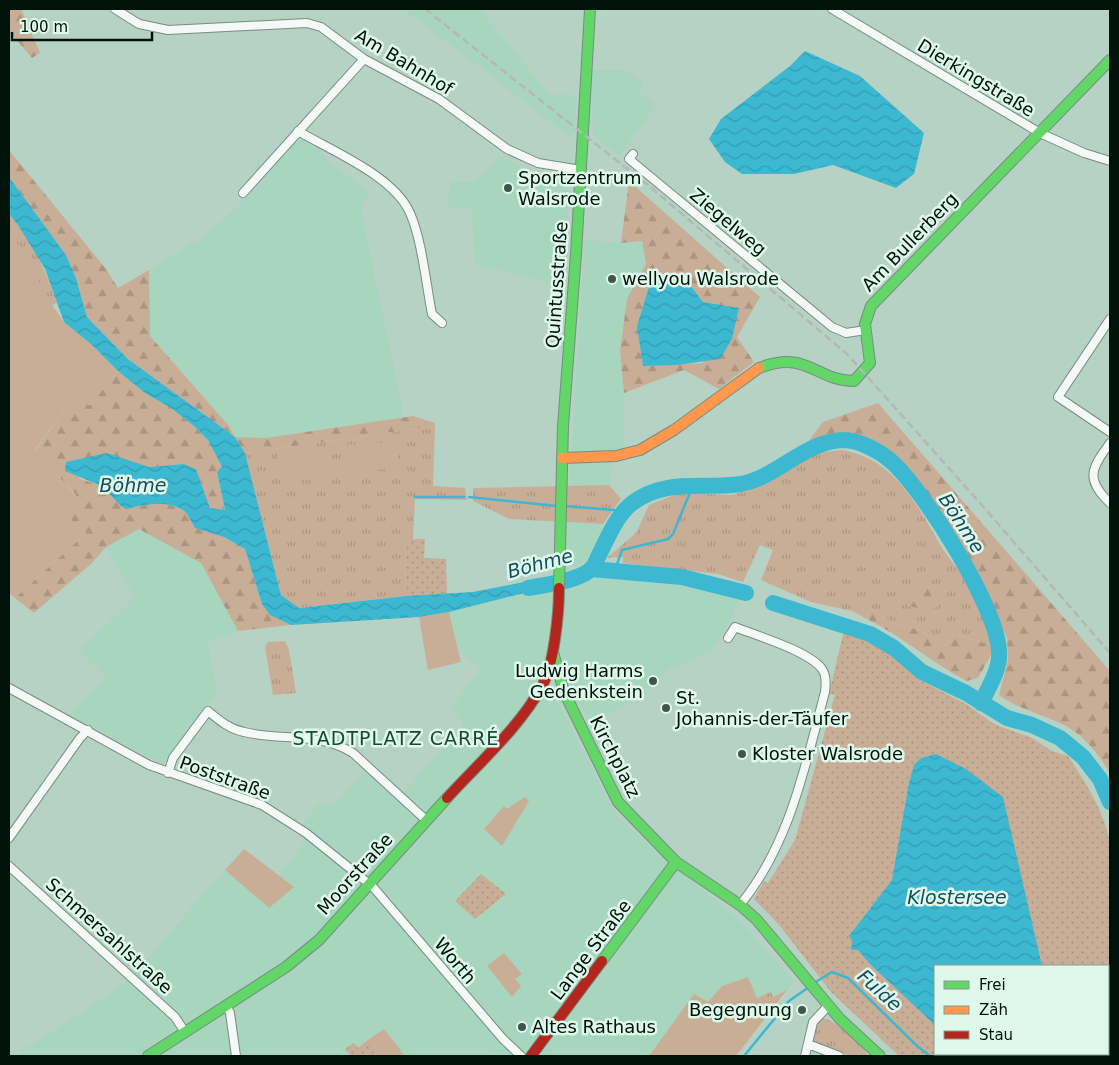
<svg xmlns="http://www.w3.org/2000/svg" width="1119" height="1065" viewBox="0 0 1119 1065" font-family="'DejaVu Sans',sans-serif">
<style>
.built{fill:#a7d5be}
.grass{fill:url(#grass-tufts)}
.forest{fill:url(#forest-firs);fill-rule:evenodd}
.park{fill:url(#park-dots)}
.garden{fill:#c9ae97}
.water{fill:url(#water-waves)}
.lines{fill:none;stroke-linecap:round;stroke-linejoin:round}
.stream{stroke:#3cb8d1;stroke-width:2.5}
.river{stroke:#3cb8d1;stroke-width:16}
.street-casing{stroke:#778d83;stroke-width:10}
.fast-casing{stroke:#778d83;stroke-width:12}
.slow-casing{stroke:#778d83;stroke-width:12}
.jam-casing{stroke:#778d83;stroke-width:12}
.street{stroke:#f4f8f6;stroke-width:8}
.fast{stroke:#63d668;stroke-width:10}
.slow{stroke:#ff974d;stroke-width:10}
.jam{stroke:#b3261e;stroke-width:10}
.rail{stroke:#b2b8b6;stroke-width:2.5;stroke-dasharray:8 4;stroke-linecap:butt}
.poi-dot{fill:#40554b;stroke:#def8eb;stroke-width:2}
.labels{text-anchor:middle;stroke-width:5;stroke-linejoin:round;paint-order:stroke}
.street-label{font-size:18px;fill:#01120a;stroke:#def8eb}
.poi-label{font-size:18px;fill:#01120a;stroke:#def8eb;text-anchor:start}
.water-label{font-size:19px;font-style:italic;fill:#154d5f;stroke:#def8eb}
.neighbourhood-label{font-size:19px;letter-spacing:1px;fill:#174a35;stroke:#def8eb}
</style>
<defs>
<pattern id="grass-tufts" width="24" height="20" patternUnits="userSpaceOnUse" patternTransform="scale(1.25)"><rect width="24" height="20" fill="#c9ae97"/><path d="M3 7l-1-3M5 7V3M7 7l1-3M15 17l-1-3M17 17v-4M19 17l1-3" fill="none" stroke="#ab9581"/></pattern>
<pattern id="forest-firs" width="22" height="20" patternUnits="userSpaceOnUse" patternTransform="scale(1.25)"><rect width="22" height="20" fill="#c9ae97"/><path d="M5 1l3.5 6h-7zM16 11l3.5 6h-7z" fill="#ab9581"/></pattern>
<pattern id="park-dots" width="8" height="8" patternUnits="userSpaceOnUse" patternTransform="scale(1.25)"><rect width="8" height="8" fill="#c9ae97"/><path d="M2 2h.1M6 6h.1" fill="none" stroke="#ab9581" stroke-width="1.8" stroke-linecap="round"/></pattern>
<pattern id="water-waves" width="16" height="10" patternUnits="userSpaceOnUse" patternTransform="scale(1.25)"><rect width="16" height="10" fill="#3cb8d1"/><path d="M0 5q4-4 8 0t8 0" fill="none" stroke="#339db2"/></pattern>
</defs>
<rect width="100%" height="100%" fill="#b6d2c4"/>
<!-- built -->
<path class="built" d="M404,9H479L552,98L557,94L577,96L573,139Z
M592,70H624L644,83L638,92L656,105L619,156L593,135Z
M300,136L369,194L360,206L402,407L400,418L266,438L235,437L229,426L150,336L149,270L208,234L257,188Z
M499,156L536,176L562,182L569,193L564,286L475,264L472,209L448,207L450,182H471L481,176Z
M585,240L621,243L642,241L646,264L627,299L620,351L624,393V455L612,459L609,485L569,486Z
M566,523L603,524L600,542L593,554L581,563L566,566Z
M139,529L201,563L238,631L207,642L217,691L164,764L68,715L106,677L79,651L135,598L106,547Z
M601,574L683,583L741,596L727,627L711,651L681,666L668,669L644,695L592,721L572,698L565,684L555,645L559,616L567,586L590,576Z
M548,587L553,594L545,677L550,691L558,703L616,815L665,860L732,913L750,931L794,982L787,990L773,997L770,992L757,998L722,986L708,1002L694,994L649,1056H14L124,985L225,870L269,908L294,887L279,875L307,839L297,832L321,801L333,807L365,771L397,801L464,725L451,708L481,668L459,651L449,612Z"/>
<!-- grass -->
<path class="grass" d="M400,55C406,56 410,57 414,62L412,65L402,68L391,62Z
M9,214C32,240 46,271 57,303L44,309L9,276Z
M435,426L433,486L465,488L467,500L415,499L413,540L405,541L406,596L298,608L281,595L245,453Z
M842,450C894,458 918,506 942,548C949,559 958,568 965,579C977,598 987,625 993,646L954,634L944,646L920,630L893,623L871,608L867,619L852,611L811,602L761,580L773,550L760,545L743,582L718,574L623,563V557L607,558L636,533L649,505L679,493L731,495L750,490L814,453Z
M609,485L621,499L603,524L509,519L473,501V488Z
M285,641L289,650L296,693L273,695L265,647L268,642Z
M787,990L770,1012L757,998L771,992L773,997Z
M823,1018C835,1020 863,1045 868,1056H850L813,1041L814,1028Z"/>
<!-- forest -->
<path class="forest" d="M9,9H21L40,53L32,58L9,31Z
M9,150L106,269L118,288L149,270L150,336L229,426L235,437L266,438L413,416L435,423V426L245,453L235,437L128,359L87,317L76,278L66,255L9,177Z
M629,181L760,297L737,337L754,362L719,389L684,370L624,393L620,351L627,299L646,264L642,241L621,243ZM683,276L703,302V363L643,366Z
M118,371L145,393L171,408L194,426L208,440L222,467L217,472L225,511L210,508L196,469L183,464L149,467L131,462L78,478L102,486L127,509C143,504 175,499 187,514C190,518 192,523 195,528L224,537L245,549L262,604L271,615L291,625L238,631L201,563L139,529L106,547L92,563L34,613L15,598L86,533L64,515L76,495L35,451L72,399L90,405Z
M878,403L1110,671V774C1100,755 1083,734 1062,724C1041,714 1018,709 999,695L1008,660L1007,638L976,572L928,499L892,453L867,438L838,434L805,446L823,422Z
M915,584L932,585L939,606L927,610L908,606Z
M871,608L893,623L920,630L944,646L954,634L993,646L994,650L978,678L967,681C932,663 903,637 867,619Z"/>
<!-- park -->
<path class="park" d="M416,539H425L424,558L446,559L447,594L406,596L405,541Z
M844,630L892,653L918,679L966,704L994,724L1032,738L1052,751L1068,756C1087,785 1103,809 1110,842V1013L1108,1018V966H935V1054H1090L1089,1056H899L831,992L780,926L754,899L764,881L768,883L795,840L835,695L829,694Z
M481,874L506,894L475,919L455,901Z
M369,1039L382,1056H351L345,1049L354,1043L358,1048Z"/>
<!-- garden -->
<path class="garden" d="M9,237L23,248L47,298L64,322L91,344L118,371L90,405L72,399L35,450L76,496L65,515L86,533L15,598L9,593Z
M397,442L399,468L346,472L344,445Z
M331,452L332,478L280,481L278,455Z
M449,612L461,662L428,670L419,617Z
M525,797L529,801L502,846L484,829L504,806L507,809Z
M244,849L294,887L269,908L225,870Z
M504,953L522,974L515,979L521,986L512,997L487,966Z
M748,977L757,998L770,1012L736,1056H649L694,994L708,1002L722,986Z
M384,1029L401,1050L400,1051L405,1056H382L369,1039Z"/>
<!-- water -->
<path class="water" d="M805,51L860,76L924,133L914,174L896,188L833,165L794,174H742L725,162L709,139L721,119L790,66Z
M9,177L66,255L76,278L87,317L128,359L235,437L245,453L281,595L299,608L406,596L473,592L550,577L548,587L449,612L419,617L291,625L270,615L262,604L245,549L224,537L195,528C192,523 190,518 187,514C175,499 143,504 127,509L121,506L102,486L65,471L66,462L107,453L149,467L183,464L196,469L210,508L225,510L217,472L222,467L208,440L194,426L171,408L145,393L118,371L91,344L64,322L45,269L18,225L9,214Z
M657,275L683,276L703,302L739,308L732,339L720,359L677,365L643,366L637,326L649,287Z
M936,754L966,769L1003,797L1042,966H935V1025L870,964L858,950L850,949L853,943L849,936L892,880L909,783L914,765L921,758Z"/>
<g class="lines">
<!-- stream -->
<path class="stream" d="M415,497H464
M469,497L557,506
M565,506L625,511
M615,570L622,550L668,539L673,534L693,485
M1108,981L1110,982
M814,983L832,972L848,978L916,1045L930,1056
M744,1056L789,1001L809,987"/>
<!-- river -->
<path class="river" d="M592,569L682,577L746,593
M528,588C544,585 581,581 592,568C595,565 597,559 599,555C607,539 617,515 631,504C665,477 704,490 741,484C778,477 804,441 844,440C859,440 881,452 892,462C925,492 996,606 999,650C1001,668 989,687 981,703
M773,603L870,634L894,648L922,672L966,693L1007,718L1032,725L1060,738L1083,757L1100,779L1110,802"/>
<defs>
<path id="street" d="M115,9L139,24L168,30L307,23L321,27L364,59L439,99L507,149L538,163L581,170
M832,9L1040,133L1084,153L1110,161
M298,131C332,151 394,176 410,213C422,240 426,284 432,314L442,323
M633,154L629,159L832,327L846,333L866,330
M243,193L364,59
M1110,319L1058,397L1110,432
M1110,443C1091,469 1085,479 1110,503
M728,638L735,627C757,636 809,651 822,669C827,676 826,685 825,692C805,766 790,844 740,905
M9,688L149,765L262,805L306,833L373,887L503,1039L521,1056
M168,773L173,758L208,711C219,720 229,729 244,732C280,741 320,732 353,753L426,820
M9,838L80,738L88,730
M9,866L175,1017L185,1032
M226,1005L230,1013L236,1056
M808,1044L839,1056
M805,1056L813,1022L829,1005"/>
<path id="fast" d="M759,368C808,349 815,381 854,381L870,363L865,324L871,306L1110,60
M559,588L563,426L576,254L590,9
M553,652L564,692L618,802L676,862L602,961
M676,862L740,905L756,919L840,1019L880,1056
M148,1056L286,967L319,940L447,798"/>
<path id="slow" d="M562,458L616,456L640,450L674,430L759,368"/>
<path id="jam" d="M447,798C478,764 520,727 542,686C554,666 559,612 559,588
M531,1056L602,961"/>
</defs>
<!-- street casing -->
<use href="#street" class="street-casing"/>
<!-- fast casing -->
<use href="#fast" class="fast-casing"/>
<!-- slow casing -->
<use href="#slow" class="slow-casing"/>
<!-- jam casing -->
<use href="#jam" class="jam-casing"/>
<!-- street -->
<use href="#street" class="street"/>
<!-- fast -->
<use href="#fast" class="fast"/>
<!-- slow -->
<use href="#slow" class="slow"/>
<!-- jam -->
<use href="#jam" class="jam"/>
<!-- rail -->
<path class="rail" d="M425,9L649,186L847,354L980,503L1110,653"/>
</g>
<!-- markers -->
<g class="poi-dot">
<circle cx="508" cy="188" r="5"/>
<circle cx="612" cy="279" r="5"/>
<circle cx="653" cy="681" r="5"/>
<circle cx="666" cy="708" r="5"/>
<circle cx="742" cy="754" r="5"/>
<circle cx="802" cy="1010" r="5"/>
<circle cx="522" cy="1027" r="5"/>
</g>
<g class="labels">
<!-- street labels -->
<g class="street-label">
<text transform="translate(404 62) rotate(31)" y="6">Am Bahnhof</text>
<text transform="translate(976 78) rotate(31)" y="6">Dierkingstraße</text>
<text transform="translate(728 222) rotate(40)" y="6">Ziegelweg</text>
<text transform="translate(910 242) rotate(-46)" y="6">Am Bullerberg</text>
<text transform="translate(557 285) rotate(-86)" y="6">Quintusstraße</text>
<text transform="translate(615 757) rotate(63)" y="6">Kirchplatz</text>
<text transform="translate(225 778) rotate(20)" y="6">Poststraße</text>
<text transform="translate(355 874) rotate(-48)" y="6">Moorstraße</text>
<text transform="translate(109 936) rotate(42)" y="6">Schmersahlstraße</text>
<text transform="translate(591 950) rotate(-53)" y="6">Lange Straße</text>
<text transform="translate(455 961) rotate(50)" y="6">Worth</text>
</g>
<!-- poi labels -->
<g class="poi-label">
<text x="518" y="184">Sportzentrum<tspan x="518" dy="21">Walsrode</tspan></text>
<text x="622" y="285">wellyou Walsrode</text>
<text x="643" y="677" text-anchor="end">Ludwig Harms<tspan x="643" dy="21">Gedenkstein</tspan></text>
<text x="676" y="704">St.<tspan x="676" dy="21">Johannis-der-Täufer</tspan></text>
<text x="752" y="760">Kloster Walsrode</text>
<text x="792" y="1016" text-anchor="end">Begegnung</text>
<text x="532" y="1033">Altes Rathaus</text>
</g>
<!-- water labels -->
<g class="water-label">
<text x="133" y="492">Böhme</text>
<text transform="translate(962 523) rotate(57)" y="7">Böhme</text>
<text transform="translate(540 563) rotate(-15)" y="7">Böhme</text>
<text x="957" y="904">Klostersee</text>
<text transform="translate(880 990) rotate(42)" y="7">Fulde</text>
</g>
<!-- neighbourhood labels -->
<g class="neighbourhood-label">
<text x="396" y="745">STADTPLATZ CARRÉ</text>
</g>
</g>
<!-- border -->
<rect width="1119" height="1065" fill="none" stroke="#01120a" stroke-width="20"/>
<!-- legend -->
<rect x="934" y="965" width="175" height="90" fill="#def8eb" stroke="#869c91"/>
<rect x="944" y="981" width="25" height="8" fill="#63d668" stroke="#869c91"/>
<text x="979" y="990" font-size="15" fill="#01120a">Frei</text>
<rect x="944" y="1006" width="25" height="8" fill="#ff974d" stroke="#869c91"/>
<text x="979" y="1015" font-size="15" fill="#01120a">Zäh</text>
<rect x="944" y="1031" width="25" height="8" fill="#b3261e" stroke="#869c91"/>
<text x="979" y="1040" font-size="15" fill="#01120a">Stau</text>
<!-- scale -->
<path d="M12 32v8h140v-8" fill="none" stroke="#01120a" stroke-width="2.5"/>
<text x="20" y="32" font-size="15" fill="#01120a" stroke="#def8eb" stroke-width="4" paint-order="stroke">100 m</text>
</svg>
